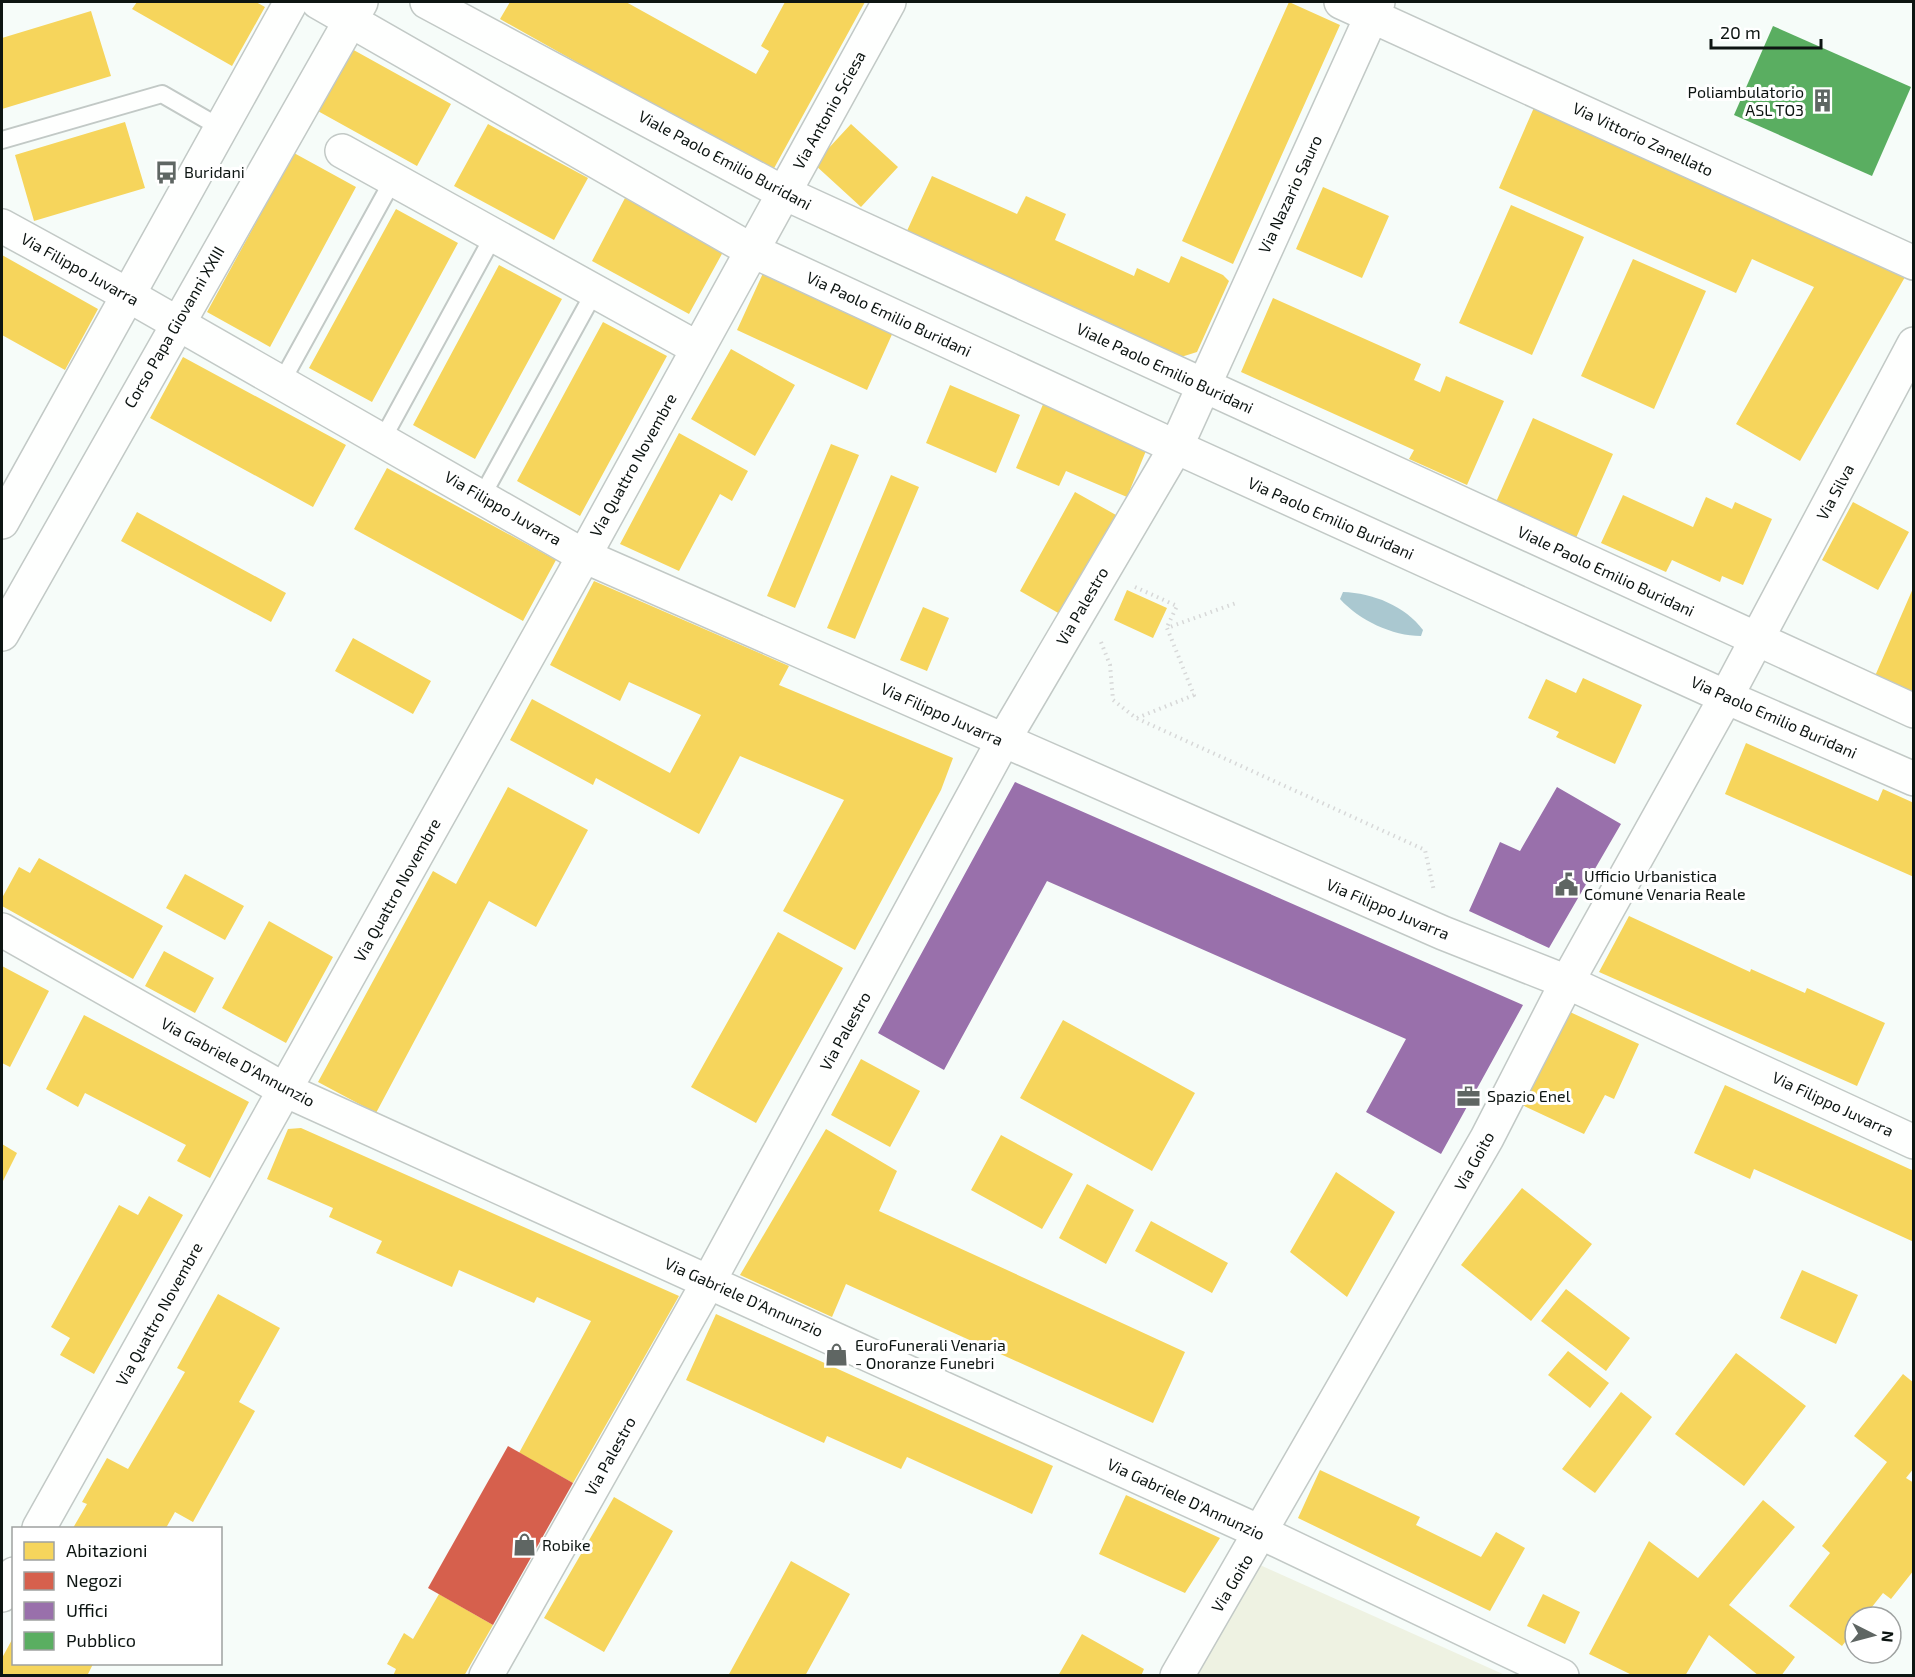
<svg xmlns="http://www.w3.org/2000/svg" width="1915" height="1677" viewBox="0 0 1915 1677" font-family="'Exo 2',sans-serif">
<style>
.green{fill:#eef2e2}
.water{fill:#aac8d0}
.homes{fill:#f6d55c}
.shops{fill:#d6604d}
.offices{fill:#9970ab}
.public{fill:#5aae61}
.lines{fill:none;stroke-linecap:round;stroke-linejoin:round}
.lane-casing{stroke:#c2c9c6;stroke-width:20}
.street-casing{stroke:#c2c9c6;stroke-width:36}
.secondary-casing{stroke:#c2c9c6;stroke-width:36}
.path{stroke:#d7d8d8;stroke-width:4;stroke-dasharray:1.5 4.5;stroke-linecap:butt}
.lane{stroke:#fefffe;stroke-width:16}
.street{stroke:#fefffe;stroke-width:33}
.secondary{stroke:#fefffe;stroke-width:33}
.labels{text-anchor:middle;stroke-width:6;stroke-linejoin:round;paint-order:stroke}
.poi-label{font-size:16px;fill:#0d1512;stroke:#fff;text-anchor:start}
.street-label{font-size:16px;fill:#0d1512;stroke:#fff}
</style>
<rect width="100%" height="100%" fill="#f6fcf9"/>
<!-- green -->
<path class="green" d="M1260,1565L1505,1675L1197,1676Z"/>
<!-- water -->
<path class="water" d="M1343,592C1373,593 1405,606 1423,630L1421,636C1392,636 1359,620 1340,599Z"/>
<!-- homes -->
<path class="homes" d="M137,2H256L265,7L232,66L132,9Z
M510,2H626L756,74L769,51L761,46L785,2H865L772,172L500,19Z
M1289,2L1340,25L1233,264L1182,241Z
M91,11L111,76L2,109V38Z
M350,48L451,104L417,166L316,110Z
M1536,103L1909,270L1800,461L1736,424L1814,287L1752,259L1736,293L1499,188Z
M125,122L145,188L34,221L15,155Z
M488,124L588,178L554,240L454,186Z
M851,124L898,167L861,207L814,164Z
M294,153L356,187L270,347L207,312Z
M932,176L1017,214L1026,196L1066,214L1055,240L1134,276L1137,268L1169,283L1181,256L1223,275L1229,281L1197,352L1181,357L906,233Z
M1323,187L1389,216L1362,278L1296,249Z
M625,198L723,252L689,314L592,261Z
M1511,205L1584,237L1532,355L1459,323Z
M396,209L458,243L372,402L309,368Z
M2,255L98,309L65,370L2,335Z
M1633,259L1706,291L1654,409L1581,376Z
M499,265L562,299L475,459L413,425Z
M764,271L894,330L867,390L737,330Z
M1273,298L1421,364L1414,380L1440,392L1446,376L1504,401L1467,485L1409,459L1414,450L1241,372Z
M603,322L667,356L580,516L517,481Z
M731,349L795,385L755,456L691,419Z
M183,357L346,445L313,507L150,418Z
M950,385L1020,415L996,473L926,443Z
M1044,402L1148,446L1127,497L1066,471L1059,486L1016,468Z
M1533,418L1613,454L1576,538L1496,502Z
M679,433L748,471L732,501L720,494L679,571L620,544Z
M831,444L859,455L795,608L767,596Z
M387,468L556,560L523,621L354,529Z
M891,475L919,487L855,639L827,628Z
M1075,492L1116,515L1060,614L1020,591Z
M1623,495L1693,527L1706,497L1732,509L1735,502L1772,519L1743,585L1722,576L1720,582L1672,560L1666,572L1601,543Z
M1853,502L1909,532L1878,590L1822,560Z
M137,512L286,593L271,622L121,541Z
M594,581L789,666L779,685L953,758L941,790L855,950L783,911L844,800L740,756L699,834L596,778L593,785L510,740L532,699L670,773L701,715L629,682L620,701L550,665Z
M1914,586V692L1875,676Z
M1127,590L1167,608L1153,638L1114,620Z
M923,607L949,618L927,671L900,660Z
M353,638L431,681L413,714L335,671Z
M1583,678L1642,705L1615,764L1556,737L1559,732L1528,718L1546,679L1576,693Z
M1746,743L1878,801L1883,789L1914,803V877L1725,794Z
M508,787L588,830L536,927L489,901L376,1113L318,1082L433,871L456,884Z
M39,858L163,926L133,979L2,906V898L19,867L30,873Z
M185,874L244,906L225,940L166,908Z
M1629,916L1750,972L1751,969L1805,993L1807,988L1885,1023L1857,1086L1599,972Z
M269,921L333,957L286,1043L222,1008Z
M778,932L843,968L756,1123L691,1087Z
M164,951L214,978L195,1013L145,986Z
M2,966L49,991L10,1067L2,1063Z
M1570,1012L1639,1044L1614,1099L1605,1095L1584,1134L1520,1104Z
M84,1015L249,1102L210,1178L177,1161L186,1145L85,1093L78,1107L46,1089Z
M1063,1020L1195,1093L1152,1171L1020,1098Z
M861,1059L920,1091L890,1147L831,1115Z
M1725,1085L1914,1171V1242L1754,1169L1750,1179L1694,1153Z
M301,1128L679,1296L573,1483L519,1453L591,1321L537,1297L534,1303L459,1270L452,1287L376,1253L382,1241L329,1217L333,1208L267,1179L288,1129Z
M826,1129L897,1171L879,1211L1185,1352L1153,1423L846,1284L832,1317L740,1275Z
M1001,1135L1073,1174L1042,1229L971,1190Z
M2,1144L17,1153L2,1183Z
M1336,1172L1395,1212L1347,1297L1290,1252Z
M1087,1184L1134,1210L1106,1264L1059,1238Z
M1522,1188L1592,1244L1531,1321L1461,1265Z
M149,1196L183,1215L94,1374L60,1355L70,1338L51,1327L119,1205L138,1215Z
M1151,1221L1228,1263L1212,1293L1135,1251Z
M1802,1270L1858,1295L1836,1344L1780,1318Z
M1566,1289L1630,1338L1606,1371L1541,1321Z
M218,1294L280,1328L239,1402L255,1411L193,1522L175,1512L166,1528H73L87,1504L82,1502L107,1458L128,1469L185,1372L177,1368Z
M716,1314L1053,1466L1032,1514L907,1457L901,1469L827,1436L824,1443L686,1380Z
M1568,1351L1609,1383L1590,1408L1548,1375Z
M1736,1353L1806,1406L1744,1486L1675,1434Z
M1903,1374L1914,1383V1468L1906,1478L1914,1483V1570L1891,1599L1883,1593L1864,1617H1855V1629L1842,1646L1789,1606L1830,1553L1822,1546L1887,1462L1854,1436Z
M1621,1392L1652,1417L1595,1493L1562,1469Z
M1320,1470L1420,1517L1416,1525L1481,1557L1496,1532L1525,1548L1490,1611L1298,1518Z
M1126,1495L1220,1538L1185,1593L1099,1554Z
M614,1497L673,1531L604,1652L544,1618Z
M1763,1500L1795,1527L1729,1605L1795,1657L1781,1676H1759L1709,1635L1685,1676H1634L1589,1654L1649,1541L1698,1578Z
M791,1561L850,1594L805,1676H728Z
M439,1594L493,1625L464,1676H393L396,1669L387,1664L404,1633L413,1639Z
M1543,1594L1580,1612L1565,1644L1527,1626Z
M1082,1634L1144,1669L1141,1676H1058Z
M14,1636V1664H93L87,1676H2V1658Z"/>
<!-- shops -->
<path class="shops" d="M508,1446L573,1483L493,1625L428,1588Z"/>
<!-- offices -->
<path class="offices" d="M1015,782L1523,1005L1441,1154L1366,1112L1406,1039L1047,881L944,1070L878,1033Z
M1557,787L1621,824L1549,948L1469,911L1500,842L1520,851Z"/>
<!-- public -->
<path class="public" d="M1773,26L1911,87L1872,176L1734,115Z"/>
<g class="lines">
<defs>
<path id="lane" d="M2,140L162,94L221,128
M281,383L393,180
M382,440L494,235
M482,496L595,291"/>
<path id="street" d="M318,2L751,250L1176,447L1726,697L1914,779
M427,2L782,192L1914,711
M1341,2L1914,263
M342,151L697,348
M2,226L128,295L584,556L1443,933L1567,982L1914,1142
M2,930L285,1090L1262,1533L1562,1676
M39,1528L584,556L889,2
M2,1595L14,1574
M486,1676L709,1281L1003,741L1176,447L1378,2
M1177,1676L1487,1138L1567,982L1726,697L1914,344"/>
<path id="secondary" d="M2,522L291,2
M2,634L361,2"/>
</defs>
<!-- lane casing -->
<use href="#lane" class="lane-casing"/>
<!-- street casing -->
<use href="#street" class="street-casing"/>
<!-- secondary casing -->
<use href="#secondary" class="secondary-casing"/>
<!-- path -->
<path class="path" d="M1135,587L1177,606L1167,627
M1101,642L1110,665L1113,700L1136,718L1425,850L1434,891
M1137,718L1194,695L1167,628L1236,603"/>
<!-- lane -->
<use href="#lane" class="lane"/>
<!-- street -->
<use href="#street" class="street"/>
<!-- secondary -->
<use href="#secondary" class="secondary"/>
</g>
<!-- icons -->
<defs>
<symbol id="building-bare" viewBox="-9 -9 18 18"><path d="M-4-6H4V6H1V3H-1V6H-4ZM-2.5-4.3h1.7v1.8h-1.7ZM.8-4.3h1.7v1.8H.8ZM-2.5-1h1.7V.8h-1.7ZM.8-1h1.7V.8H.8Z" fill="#5f6663" stroke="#fff" stroke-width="2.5" paint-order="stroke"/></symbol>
<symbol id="bus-bare" viewBox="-9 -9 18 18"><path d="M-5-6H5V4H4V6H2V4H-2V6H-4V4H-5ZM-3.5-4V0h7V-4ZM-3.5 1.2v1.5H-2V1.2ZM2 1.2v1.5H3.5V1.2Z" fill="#5f6663" stroke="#fff" stroke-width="2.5" paint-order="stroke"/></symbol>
<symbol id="civic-bare" viewBox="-9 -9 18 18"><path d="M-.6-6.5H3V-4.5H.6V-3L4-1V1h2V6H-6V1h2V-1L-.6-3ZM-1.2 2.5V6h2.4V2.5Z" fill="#5f6663" stroke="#fff" stroke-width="2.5" paint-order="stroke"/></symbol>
<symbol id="office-bare" viewBox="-9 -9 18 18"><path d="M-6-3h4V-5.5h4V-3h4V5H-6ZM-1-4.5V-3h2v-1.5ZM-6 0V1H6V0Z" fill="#5f6663" stroke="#fff" stroke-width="2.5" paint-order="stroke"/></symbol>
<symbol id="shop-bare" viewBox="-9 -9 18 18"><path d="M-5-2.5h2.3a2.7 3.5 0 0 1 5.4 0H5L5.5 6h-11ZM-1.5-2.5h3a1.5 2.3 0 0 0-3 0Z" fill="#5f6663" stroke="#fff" stroke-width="2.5" paint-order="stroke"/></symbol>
</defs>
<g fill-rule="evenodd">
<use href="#building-bare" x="1806" y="84" width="33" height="33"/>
<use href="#bus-bare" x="150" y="156" width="33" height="33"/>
<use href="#civic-bare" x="1550" y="868" width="33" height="33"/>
<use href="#office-bare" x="1452" y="1080" width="33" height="33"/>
<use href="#shop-bare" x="820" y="1338" width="33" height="33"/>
<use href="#shop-bare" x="508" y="1528" width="33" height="33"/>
</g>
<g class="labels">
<!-- poi labels -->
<g class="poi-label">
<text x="1804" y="98" text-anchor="end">Poliambulatorio<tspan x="1804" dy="18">ASL TO3</tspan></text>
<text x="184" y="178">Buridani</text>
<text x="1584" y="882">Ufficio Urbanistica<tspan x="1584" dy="18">Comune Venaria Reale</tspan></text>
<text x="1487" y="1102">Spazio Enel</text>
<text x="855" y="1351">EuroFunerali Venaria<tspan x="855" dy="18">- Onoranze Funebri</tspan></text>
<text x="542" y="1551">Robike</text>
</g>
<!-- street labels -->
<g class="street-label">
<text transform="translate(829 110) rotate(-61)" y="6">Via Antonio Sciesa</text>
<text transform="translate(1643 139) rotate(25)" y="6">Via Vittorio Zanellato</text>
<text transform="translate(725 160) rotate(28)" y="6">Viale Paolo Emilio Buridani</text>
<text transform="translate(1290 194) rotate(-65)" y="6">Via Nazario Sauro</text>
<text transform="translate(80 269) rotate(29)" y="6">Via Filippo Juvarra</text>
<text transform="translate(889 314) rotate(25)" y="6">Via Paolo Emilio Buridani</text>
<text transform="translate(174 327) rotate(-60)" y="6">Corso Papa Giovanni XXIII</text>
<text transform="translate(1165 368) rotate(25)" y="6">Viale Paolo Emilio Buridani</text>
<text transform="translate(633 465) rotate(-61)" y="6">Via Quattro Novembre</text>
<text transform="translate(1835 492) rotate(-62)" y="6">Via Silva</text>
<text transform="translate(503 508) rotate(30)" y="6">Via Filippo Juvarra</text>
<text transform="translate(1331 518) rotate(24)" y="6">Via Paolo Emilio Buridani</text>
<text transform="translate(1606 571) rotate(25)" y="6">Viale Paolo Emilio Buridani</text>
<text transform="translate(1082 606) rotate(-60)" y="6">Via Palestro</text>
<text transform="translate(942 714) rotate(24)" y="6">Via Filippo Juvarra</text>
<text transform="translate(1774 717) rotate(24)" y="6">Via Paolo Emilio Buridani</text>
<text transform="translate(397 890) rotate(-61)" y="6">Via Quattro Novembre</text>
<text transform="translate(1388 909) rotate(23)" y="6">Via Filippo Juvarra</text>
<text transform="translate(845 1031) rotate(-61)" y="6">Via Palestro</text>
<text transform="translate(238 1062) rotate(28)" y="6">Via Gabriele D'Annunzio</text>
<text transform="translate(1833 1104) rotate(25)" y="6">Via Filippo Juvarra</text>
<text transform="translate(1474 1161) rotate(-61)" y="6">Via Goito</text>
<text transform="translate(744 1297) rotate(24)" y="6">Via Gabriele D'Annunzio</text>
<text transform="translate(159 1314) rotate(-61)" y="6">Via Quattro Novembre</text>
<text transform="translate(610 1456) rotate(-61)" y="6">Via Palestro</text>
<text transform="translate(1186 1499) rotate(25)" y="6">Via Gabriele D'Annunzio</text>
<text transform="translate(1232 1583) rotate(-59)" y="6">Via Goito</text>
</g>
</g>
<!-- border -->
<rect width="1915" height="1677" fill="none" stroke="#0d1512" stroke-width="6"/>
<!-- legend -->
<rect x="12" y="1527" width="210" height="138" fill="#ffffff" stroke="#9ea1a0" stroke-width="1.5"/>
<rect x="24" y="1542" width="30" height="18" fill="#f6d55c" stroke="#9ea1a0" stroke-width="1.5"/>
<text x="66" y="1557" font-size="18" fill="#0d1512">Abitazioni</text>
<rect x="24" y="1572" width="30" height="18" fill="#d6604d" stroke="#9ea1a0" stroke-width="1.5"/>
<text x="66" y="1587" font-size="18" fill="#0d1512">Negozi</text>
<rect x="24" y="1602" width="30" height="18" fill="#9970ab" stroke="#9ea1a0" stroke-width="1.5"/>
<text x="66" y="1617" font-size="18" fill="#0d1512">Uffici</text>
<rect x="24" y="1632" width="30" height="18" fill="#5aae61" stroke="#9ea1a0" stroke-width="1.5"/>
<text x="66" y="1647" font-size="18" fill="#0d1512">Pubblico</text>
<!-- north arrow -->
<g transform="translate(1873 1635) rotate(96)"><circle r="28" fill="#ffffff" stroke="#9ea1a0" stroke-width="1.5"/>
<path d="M0-4.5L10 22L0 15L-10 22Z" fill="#5f6663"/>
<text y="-9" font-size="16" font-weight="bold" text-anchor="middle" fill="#0d1512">N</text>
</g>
<!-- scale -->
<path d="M1711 39v9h110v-9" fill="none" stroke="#0d1512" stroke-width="3"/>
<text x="1720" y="39" font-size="18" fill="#0d1512" stroke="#ffffff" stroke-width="4.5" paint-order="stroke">20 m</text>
</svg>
